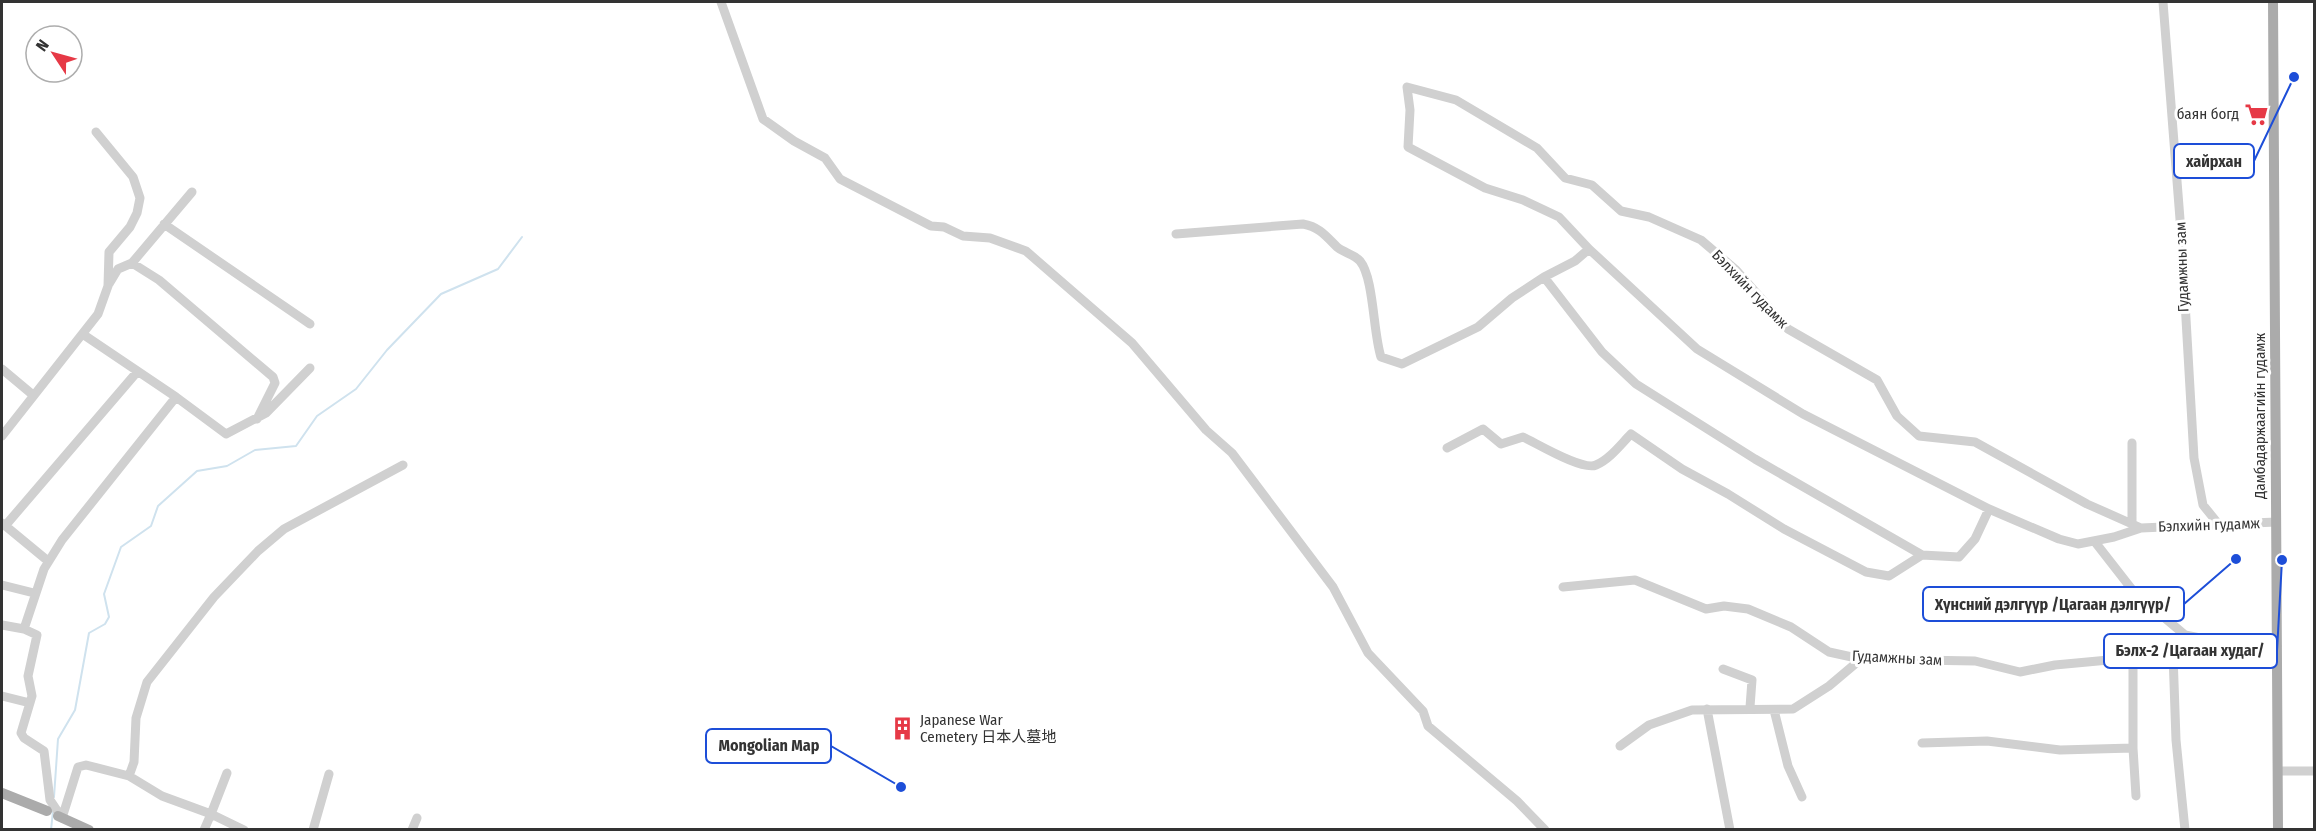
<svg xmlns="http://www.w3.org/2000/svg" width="2316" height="831" viewBox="0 0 2316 831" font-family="'Fira Sans Condensed','Noto Sans SC',sans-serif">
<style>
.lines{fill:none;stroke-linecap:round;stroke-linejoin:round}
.stream{stroke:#cfe2ee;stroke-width:2}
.minor{stroke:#d0d0d0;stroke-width:9}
.major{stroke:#ababab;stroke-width:10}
.labels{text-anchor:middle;stroke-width:6;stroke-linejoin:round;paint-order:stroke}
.poi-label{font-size:15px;fill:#333;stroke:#fff;text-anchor:end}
.street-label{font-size:15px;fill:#333;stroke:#fff}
.leader{fill:none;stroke:#1d4ed8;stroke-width:2}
.callout-dot{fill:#1d4ed8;stroke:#fff;stroke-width:2}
.callout{fill:#fff;stroke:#1d4ed8;stroke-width:2}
.callout-label{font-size:16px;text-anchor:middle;font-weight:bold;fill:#333}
</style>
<rect width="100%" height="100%" fill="#fff"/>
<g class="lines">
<!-- stream -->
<path class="stream" d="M54,797L58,739L75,710L89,633L105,624L109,617L104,594L121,547L151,526L158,506L197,471L227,466L255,450L296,446L317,416L356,389L387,350L441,294L498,269L522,237
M51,830L53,811"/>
<!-- minor -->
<path class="minor" d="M721,2L763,119L794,141L825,158L840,179L931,226L944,227L963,236L990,238L1026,251L1132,343L1206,430L1232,453L1333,587L1368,653L1423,711L1428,726L1517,801L1545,830
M2163,2L2181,232L2194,458L2203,505L2220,526
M164,224L310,324
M1176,234L1303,224C1319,227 1325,235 1337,247C1344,253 1354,254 1360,261C1374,278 1373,333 1381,357L1402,364L1478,327L1512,298L1544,277
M1589,249L1559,217L1523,200L1485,188L1408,147L1410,110L1407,87L1456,100L1537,148L1565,178L1592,185L1621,211L1649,217L1701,240L1736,270L1788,329L1877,380L1897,416L1919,436L1975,442L2087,504L2141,528L2276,522
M132,263L192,192
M109,284L118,269L132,263L159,280L273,377L275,383L257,419
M2,369L33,395
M176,397L226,434L266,413L310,368
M2,436L98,314L108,286L109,252L130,227L137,213L140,198L133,177L96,132
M1447,448L1483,429L1501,444L1523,437C1538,444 1582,471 1596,465C1610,459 1621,444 1631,434L1682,469L1728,494L1784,529L1866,572L1889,576L1922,555
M1989,509L1975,539L1959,557L1922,555L1755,459L1636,384L1602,352L1544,277L1575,261L1589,249L1697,349L1803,414L1989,509L2059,539L2078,544L2114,537L2141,528
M2132,522V443
M2,523L48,561
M5,526L137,372
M2095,542L2134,592L2185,635
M2,585L34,593
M1563,587L1635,580L1706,609L1724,606L1748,609L1791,627L1829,652L1861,659L1975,661L2020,672L2055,665L2173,654L2185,635L2235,645L2277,646
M2,625L24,629
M2173,654L2176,740L2185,830
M1723,669L1752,680L1750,707
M2,696L30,703
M1707,709L1730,830
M1774,710L1788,766L1802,797
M1922,743L1987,741L2060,750L2133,748V657
M1620,746L1649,725L1692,710L1793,709L1829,686L1861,659
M2133,748L2136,796
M2278,771H2314
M227,773L211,814L244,830
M62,818L50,800L44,751L24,738L21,733L32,696L28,676L37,635L24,629L44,569L62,540L176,397L84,335
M62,818L78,767L86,765L129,776
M204,830L211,814L162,796L129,776L134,762L136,718L147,682L214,597L258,551L284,529L403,465
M313,830L329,774
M412,830L417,818"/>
<!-- major -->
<path class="major" d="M2273,2L2278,830
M2,793L47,811
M58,816L89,830"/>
</g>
<!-- icons -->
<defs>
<symbol id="supermarket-bare" viewBox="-9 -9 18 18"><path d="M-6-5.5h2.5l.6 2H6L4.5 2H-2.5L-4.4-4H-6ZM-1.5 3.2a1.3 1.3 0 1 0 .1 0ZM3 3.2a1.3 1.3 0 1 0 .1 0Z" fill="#e63946" stroke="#fff" stroke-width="2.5" paint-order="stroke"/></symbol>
<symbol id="building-bare" viewBox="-9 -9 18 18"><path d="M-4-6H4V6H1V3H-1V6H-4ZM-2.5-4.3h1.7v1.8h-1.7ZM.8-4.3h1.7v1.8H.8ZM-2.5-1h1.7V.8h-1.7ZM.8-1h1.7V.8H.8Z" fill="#e63946" stroke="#fff" stroke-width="2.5" paint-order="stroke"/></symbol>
</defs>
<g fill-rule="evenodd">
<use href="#supermarket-bare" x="2240" y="98" width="33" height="33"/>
<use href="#building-bare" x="886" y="712" width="33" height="33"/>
</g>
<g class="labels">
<!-- poi labels -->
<g class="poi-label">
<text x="2239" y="119">баян богд</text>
<text x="920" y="725" text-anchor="start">Japanese War<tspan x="920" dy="17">Cemetery 日本人墓地</tspan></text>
</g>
<!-- street labels -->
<g class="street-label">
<text transform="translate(2182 267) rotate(-92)" y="5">Гудамжны зам</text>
<text transform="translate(1750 289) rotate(46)" y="5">Бэлхийн гудамж</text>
<text transform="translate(2260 416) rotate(-90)" y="5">Дамбадаржаагийн гудамж</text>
<text transform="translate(2209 525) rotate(-2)" y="5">Бэлхийн гудамж</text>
<text transform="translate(1897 658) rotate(3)" y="5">Гудамжны зам</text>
</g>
</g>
<!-- callouts -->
<path class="leader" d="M2294 77L2254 161M2236 559L2184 604M2282 560L2277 651M901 787L831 746"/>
<g class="callout-dot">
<circle cx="2294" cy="77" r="6"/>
<circle cx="2236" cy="559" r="6"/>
<circle cx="2282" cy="560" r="6"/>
<circle cx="901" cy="787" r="6"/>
</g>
<g class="callout">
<rect x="2174" y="144" width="80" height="34" rx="6"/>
<rect x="1923" y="587" width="261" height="34" rx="6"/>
<rect x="2104" y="634" width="173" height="34" rx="6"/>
<rect x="706" y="729" width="125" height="34" rx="6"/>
</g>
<g class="callout-label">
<text x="2214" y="167">хайрхан</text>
<text x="2053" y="610">Хүнсний дэлгүүр /Цагаан дэлгүүр/</text>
<text x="2190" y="656">Бэлх-2 /Цагаан худаг/</text>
<text x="769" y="751">Mongolian Map</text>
</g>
<!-- border -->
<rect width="2316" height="831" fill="none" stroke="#333333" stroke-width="6"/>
<!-- north arrow -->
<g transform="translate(54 54) rotate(306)"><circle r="28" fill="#ffffff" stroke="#adadad" stroke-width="1.5"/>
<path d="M0-4.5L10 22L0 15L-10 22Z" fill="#e63946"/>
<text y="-9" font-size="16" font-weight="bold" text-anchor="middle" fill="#333333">N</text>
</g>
</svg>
